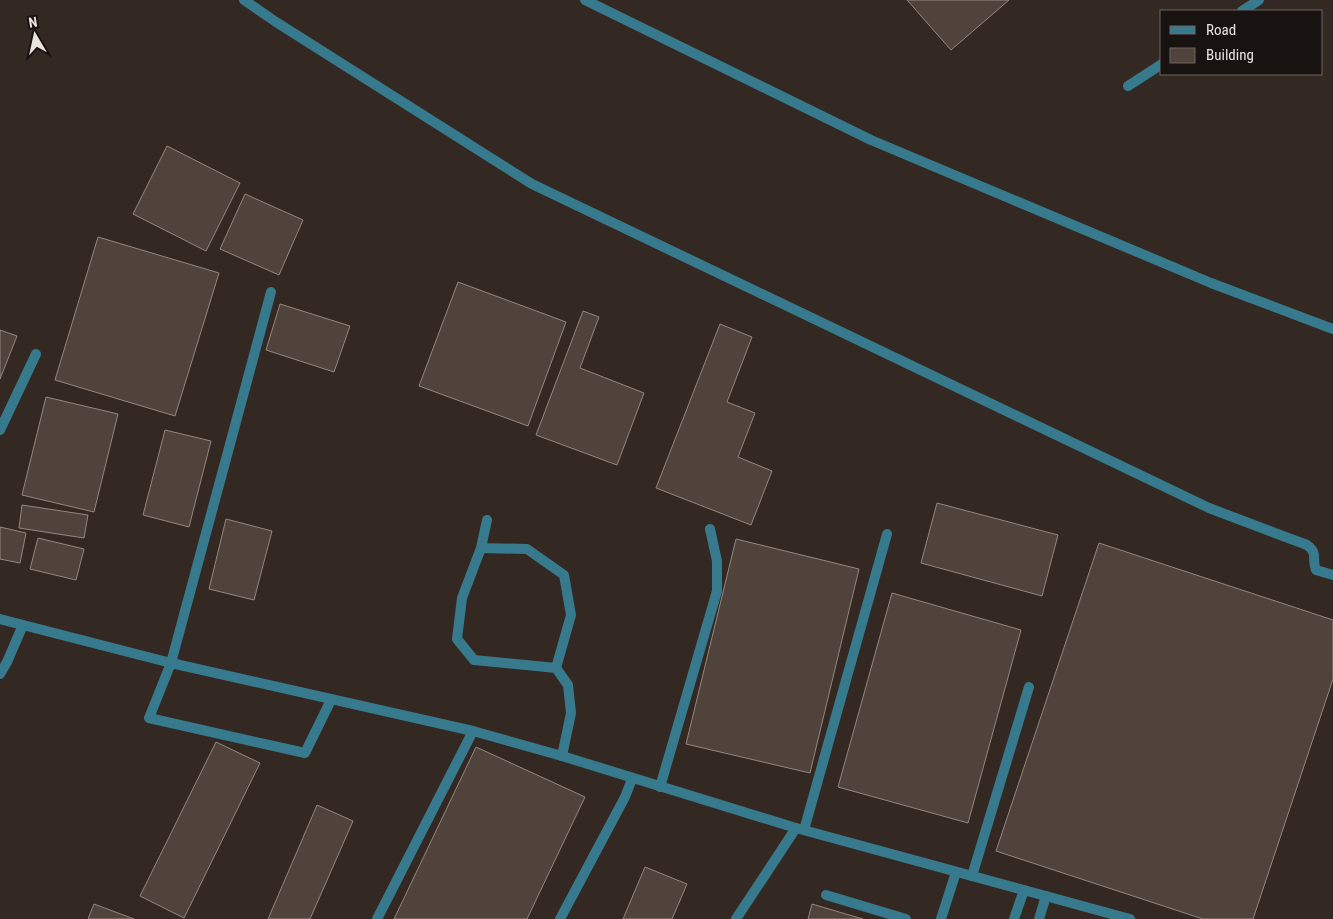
<svg xmlns="http://www.w3.org/2000/svg" width="1333" height="919" viewBox="0 0 1333 919" font-family="'Roboto Condensed',sans-serif">
<style>
.building{fill:#4f433c;stroke:#95877f}
.lines{fill:none;stroke-linecap:round;stroke-linejoin:round}
.service{stroke:#377a8d;stroke-width:10}
.minor{stroke:#377a8d;stroke-width:10}
.tertiary{stroke:#377a8d;stroke-width:10}
</style>
<rect width="100%" height="100%" fill="#342922"/>
<!-- building -->
<path class="building" d="M907,0H1009L951,50Z
M167,146L240,183L206,251L133,214Z
M245,194L303,220L279,275L220,249Z
M98,237L219,273L175,416L55,380Z
M458,282L566,322L528,426L419,386Z
M280,304L350,326L334,372L266,350Z
M583,311L599,317L580,368L644,393L617,465L536,435Z
M720,324L752,337L727,402L755,413L738,457L772,471L751,525L656,488Z
M0,330L17,336L0,379Z
M46,397L118,414L94,512L22,495Z
M165,430L211,441L189,527L143,515Z
M937,503L1058,535L1042,596L921,563Z
M22,505L88,515L84,538L19,528Z
M226,519L272,531L254,600L209,589Z
M0,527L26,533L20,563L0,559Z
M38,538L84,549L76,580L30,569Z
M736,539L859,569L810,773L686,744Z
M1099,543L1333,620V679L1253,919H1203L996,851Z
M892,593L1021,630L968,823L838,787Z
M216,742L260,763L184,918L140,896Z
M476,747L585,797L527,919H394Z
M317,805L353,821L310,919H268Z
M645,867L687,884L672,919H623Z
M94,904L134,919H88Z
M812,904L863,919H808Z"/>
<g class="lines">
<!-- service -->
<path class="service" d="M585,0L871,140L1211,283L1333,329
M1242,11L1259,0
M1128,86L1162,64
M271,292L171,663L149,718L305,753L331,700
M0,430L36,354
M487,520L481,548L462,598L457,639L474,660L556,668L568,685L571,713L562,756
M481,548L527,549L564,575L571,615L556,668
M0,674L7,662L23,625
M660,787L717,591V561L710,529
M804,830L887,534
M972,876L1029,687
M826,895L906,919
M377,919L473,731
M560,919L625,797L632,779
M736,919L796,828
M941,919L956,872
M1014,919L1024,890
M1039,919L1046,896"/>
<!-- minor -->
<path class="minor" d="M244,0L276,22L532,184L1209,508L1307,545C1319,554 1311,559 1316,570L1333,575"/>
<!-- tertiary -->
<path class="tertiary" d="M0,619L171,663L473,731L562,756L796,828L1130,919"/>
</g>
<!-- legend -->
<rect x="1160" y="10" width="162" height="65" fill="#181310" stroke="#6c6662"/>
<rect x="1170" y="26" width="25" height="8" fill="#377a8d" stroke="#6c6662"/>
<text x="1206" y="35" font-size="15" fill="#ebe3de">Road</text>
<rect x="1170" y="48" width="25" height="15" fill="#4f433c" stroke="#6c6662"/>
<text x="1206" y="60" font-size="15" fill="#ebe3de">Building</text>
<!-- north arrow -->
<g transform="translate(35 35) rotate(351)" stroke="#181310" stroke-width="4" paint-order="stroke">
<path d="M0-4L9 19L0 12L-9 19Z" fill="#ebe3de"/>
<text y="-8" font-size="14" font-weight="bold" text-anchor="middle" fill="#ebe3de">N</text>
</g>
</svg>
